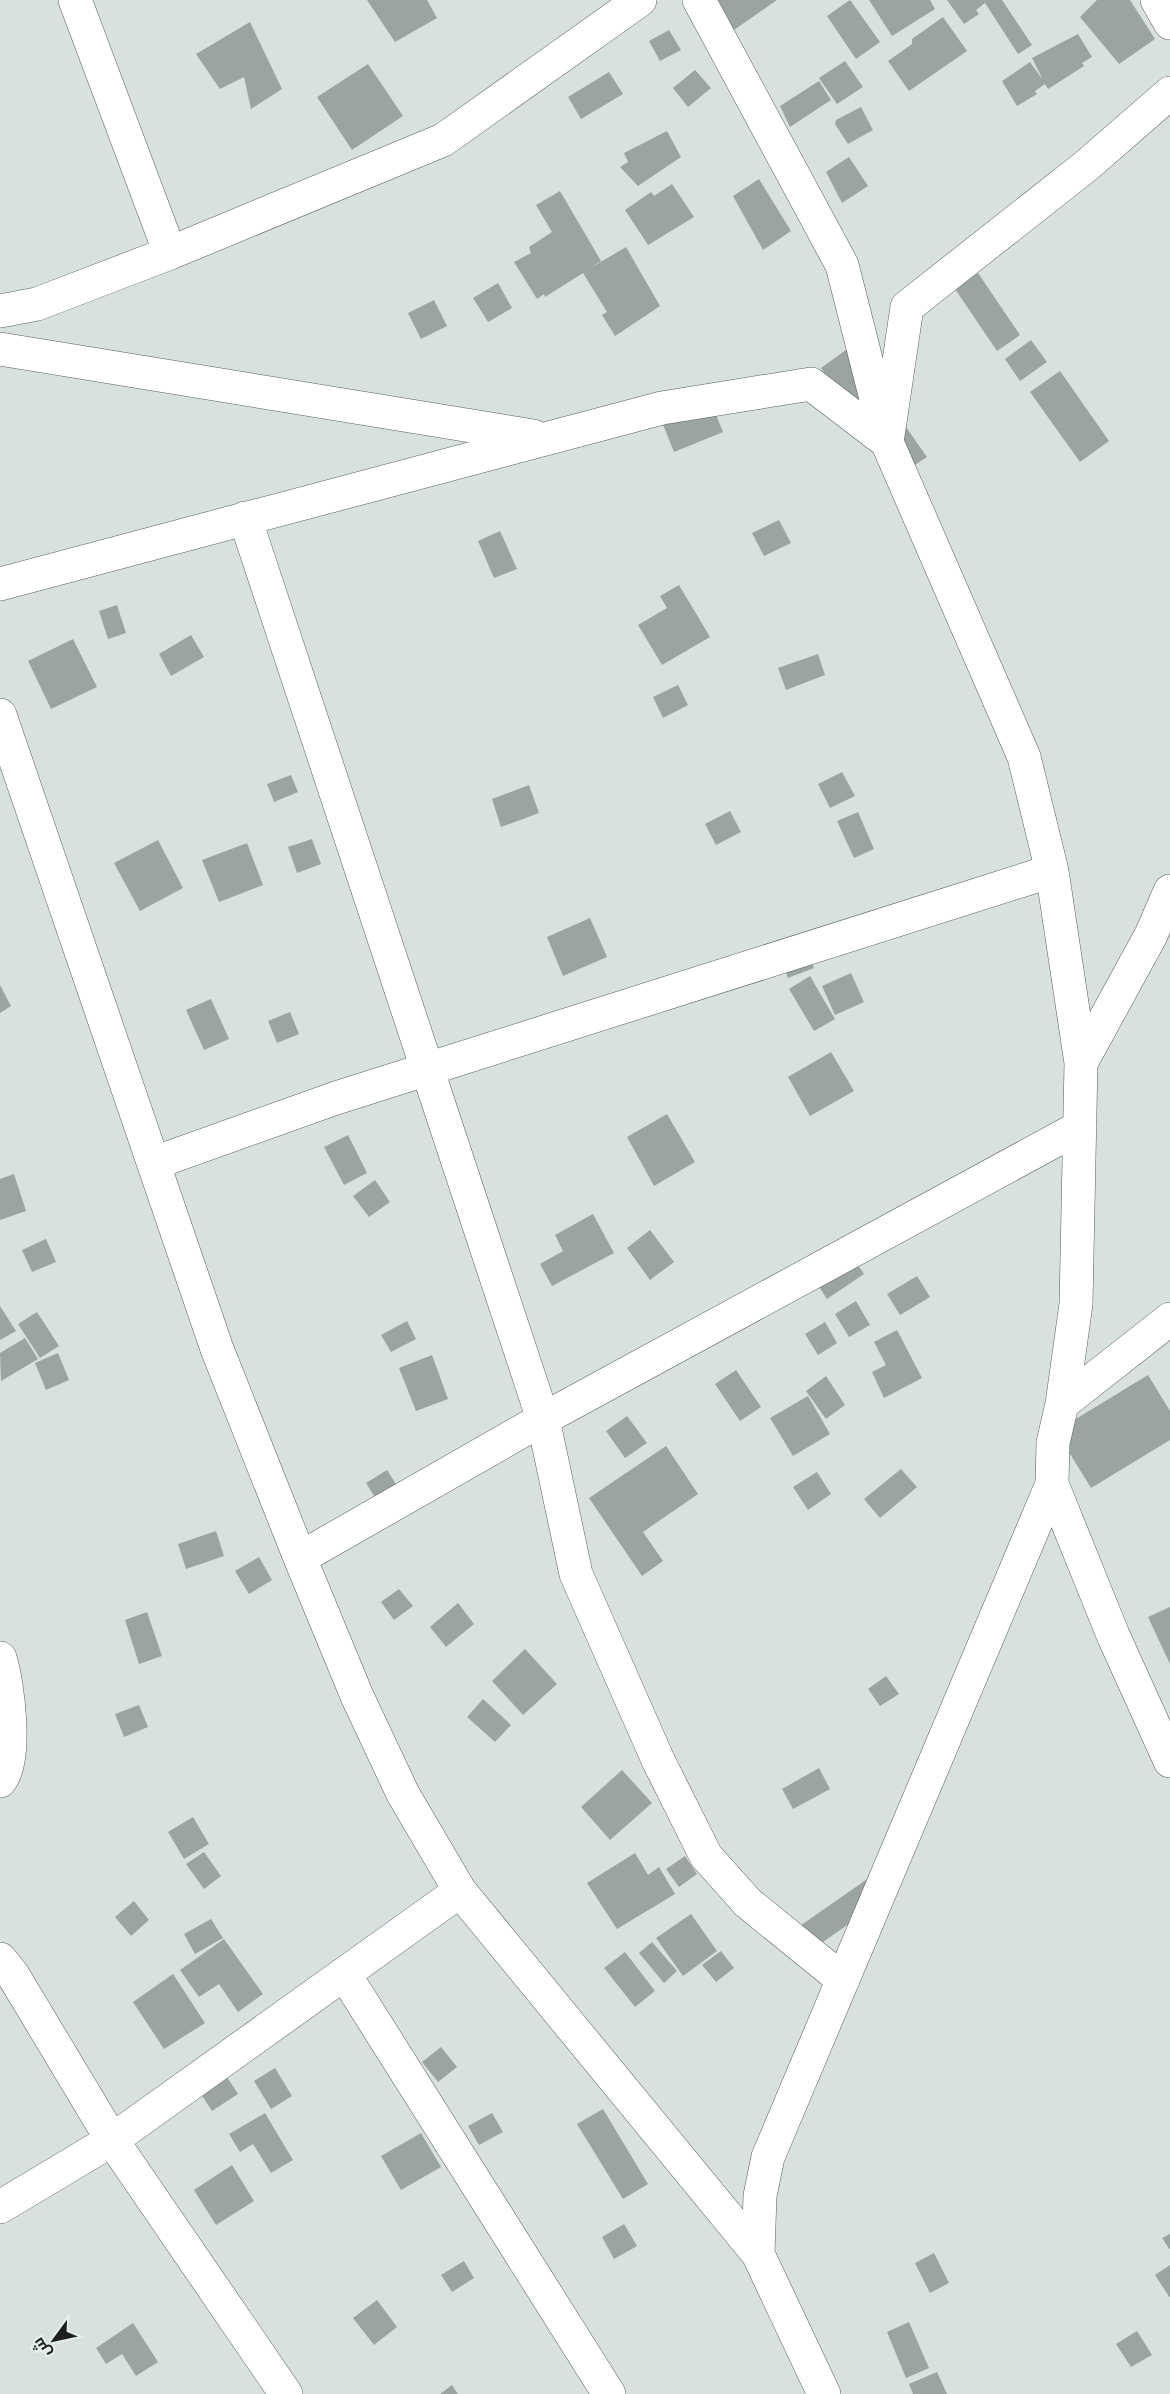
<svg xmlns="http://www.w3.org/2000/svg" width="1170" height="2394" viewBox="0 0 1170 2394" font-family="Jost,Cairo,sans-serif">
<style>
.building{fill:#9ca4a3}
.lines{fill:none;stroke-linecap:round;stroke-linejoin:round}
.street-casing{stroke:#575e5d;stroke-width:34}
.street{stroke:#fff;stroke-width:33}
</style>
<rect width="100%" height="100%" fill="#d8e1df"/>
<!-- building -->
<path class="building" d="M367,0H427L437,18L395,42Z
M698,0H777L724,37Z
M850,0L880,42L856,59L827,16Z
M869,0H930L935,9L892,36Z
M947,0H1002L1032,45L1018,54L985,3L976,10L979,14L964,24Z
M1097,0H1130L1155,39L1119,64L1080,17Z
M943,17L967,51L909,91L888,61L912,44V39Z
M250,22L282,89L251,109L244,77L220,89L196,54Z
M669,30L681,50L660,61L649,41Z
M1078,34L1092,57L1082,63L1084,66L1048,89L1045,84L1035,91L1037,94L1017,106L1002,81L1030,62L1043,80L1032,58Z
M845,61L863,87L837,104L819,78Z
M368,64L403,116L352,150L317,97Z
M695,70L711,88L688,107L673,88Z
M609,72L623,94L581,119L568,97Z
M819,81L831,100L790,127L780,106Z
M861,107L873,130L848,144L835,124L836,120Z
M667,131L681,157L638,186L620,167L628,162L624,153Z
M849,157L868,186L842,203L826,172Z
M759,179L791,231L763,250L733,196Z
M672,184L694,217L648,245L625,210L651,192L654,196Z
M560,191L601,261L587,270L626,247L660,306L615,336L602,315L607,312L583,273L545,297L544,294L537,299L514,262L531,253L529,247L552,232L536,205Z
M978,273L1020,335L997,351L955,289Z
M498,283L512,308L488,322L473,298Z
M434,300L447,326L421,339L408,313Z
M1031,340L1047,362L1020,381L1005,359Z
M850,347L927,457L897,477L821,368Z
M1060,371L1109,441L1080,462L1030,392Z
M707,393L723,432L674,452L658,412Z
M779,520L791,543L764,556L752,533Z
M500,531L517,569L494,578L478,541Z
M679,585L710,637L662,665L638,625L667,608L660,596Z
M117,605L126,633L108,639L99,611Z
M191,635L204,657L171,676L159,654Z
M73,639L97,687L51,709L28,661Z
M818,654L825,675L786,690L778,668Z
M678,685L688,705L663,718L653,697Z
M842,772L855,796L830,808L818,784Z
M291,775L298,792L274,802L267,784Z
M529,785L539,813L501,827L492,799Z
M730,811L741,832L716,845L705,824Z
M858,812L874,849L854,858L837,821Z
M312,839L321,864L297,873L288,847Z
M158,840L183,888L140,911L114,863Z
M247,843L263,885L219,902L202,860Z
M590,918L607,957L563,976L547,937Z
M805,945L814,968L788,978L779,954Z
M851,973L864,1002L835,1015L822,986Z
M810,976L835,1019L814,1031L789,989Z
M0,985L11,1006L0,1013Z
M211,999L229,1039L204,1050L186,1010Z
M290,1012L299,1034L277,1043L268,1021Z
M831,1052L854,1091L810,1116L788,1077Z
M667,1114L695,1162L654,1186L627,1137Z
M348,1135L367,1173L344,1185L324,1147Z
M14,1174L26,1211L0,1220V1179Z
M375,1180L390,1202L369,1217L353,1196Z
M593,1214L614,1253L552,1286L540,1264L563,1251L555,1235Z
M650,1230L674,1262L650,1280L627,1248Z
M46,1239L56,1262L32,1272L22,1250Z
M847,1248L864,1274L827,1299L810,1273Z
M917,1276L930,1297L900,1315L887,1294Z
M856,1301L870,1325L849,1337L835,1314Z
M0,1306L16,1331L0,1340Z
M37,1312L59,1346L40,1358L18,1324Z
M407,1321L416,1339L391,1352L381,1335Z
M825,1322L837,1343L818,1355L805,1334Z
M897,1330L922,1378L884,1398L872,1372L886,1365L874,1342Z
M25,1338L38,1359L1,1381L0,1353Z
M58,1353L69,1380L46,1390L35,1363Z
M432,1355L448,1399L416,1411L399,1368Z
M736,1370L761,1407L740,1421L715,1384Z
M1148,1375L1170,1411V1440L1091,1488L1056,1431Z
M826,1376L845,1405L826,1419L806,1391Z
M808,1396L830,1434L793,1456L770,1418Z
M627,1416L647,1443L625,1458L606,1431Z
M666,1446L698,1494L643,1532L663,1561L642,1576L589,1498Z
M901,1469L917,1487L880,1518L864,1499Z
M387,1470L399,1489L378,1502L366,1483Z
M817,1472L831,1494L808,1510L793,1487Z
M216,1531L224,1556L186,1569L178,1544Z
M259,1557L272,1580L249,1594L235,1571Z
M399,1589L413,1606L394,1620L381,1602Z
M458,1603L474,1624L446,1647L430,1627Z
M1170,1607V1664L1148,1617Z
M147,1612L162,1656L139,1664L125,1620Z
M525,1649L557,1684L523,1715L492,1681Z
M886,1676L899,1694L880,1706L868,1689Z
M483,1699L511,1725L495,1742L467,1717Z
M139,1705L148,1727L124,1737L115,1714Z
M819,1768L830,1789L793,1809L782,1789Z
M622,1770L652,1803L610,1840L581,1807Z
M193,1817L209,1844L184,1859L168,1832Z
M204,1852L221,1876L204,1889L186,1864Z
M635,1853L648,1875L659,1867L675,1894L617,1929L587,1883Z
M685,1856L697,1874L679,1887L666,1869Z
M873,1875L887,1897L813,1949L797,1928Z
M134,1901L149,1920L131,1936L115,1917Z
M691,1914L717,1951L683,1976L656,1938Z
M211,1919L223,1938L195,1954L184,1934Z
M224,1939L263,1994L238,2012L219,1984L199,1997L180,1970Z
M652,1942L677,1971L664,1983L639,1953Z
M721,1951L734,1968L716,1982L702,1965Z
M625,1952L655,1991L635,2007L604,1968Z
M173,1974L205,2023L164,2049L133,2002Z
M441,2047L457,2067L438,2082L422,2062Z
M275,2068L292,2096L271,2109L254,2081Z
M227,2077L238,2094L212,2111L201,2094Z
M603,2109L648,2184L623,2199L577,2124Z
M265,2113L293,2160L271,2173L253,2144L240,2152L229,2134Z
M492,2113L503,2132L479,2145L468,2126Z
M421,2133L441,2167L401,2190L381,2156Z
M232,2165L254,2201L216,2225L194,2190Z
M624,2224L637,2246L614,2259L602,2237Z
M1170,2234V2250L1162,2238Z
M934,2253L949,2283L930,2293L915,2263Z
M464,2261L474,2278L452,2292L441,2275Z
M1170,2265V2298L1155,2275Z
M377,2300L397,2327L374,2345L353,2318Z
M909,2322L929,2368L906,2378L887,2332Z
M133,2323L158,2362L136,2376L122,2354L106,2364L96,2348Z
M1137,2331L1152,2355L1131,2367L1116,2344Z
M937,2372L947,2394H913L909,2384Z
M452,2385L458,2394H440Z"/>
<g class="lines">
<defs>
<path id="street" d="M75,0L170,253
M699,0L842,265L887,442L1024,757L1052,871L1081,1063L1076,1304L1062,1404L1053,1443L1052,1484L768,2157L760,2196L758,2254
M1157,0L1170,23
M0,311L37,304L170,253L443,140L640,0
M0,349L533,436
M245,518L543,1419L576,1574L658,1760L706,1856L748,1903L843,1980
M0,584L662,408L811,384L887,442L907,307L1086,166L1170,93
M0,715L217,1349L300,1558L357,1696L403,1794L460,1891L758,2254L824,2394
M1081,1063L1151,935L1170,891
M154,1163L336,1098L1052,871
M1062,1404L1170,1319
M1052,1484L1113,1635L1170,1761
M300,1558L543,1419L1080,1127
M0,1658C8,1683 18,1760 0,1781
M0,1959L13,1975L112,2140L286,2394
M345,1975L609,2394
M0,2207L112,2140L460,1891"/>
</defs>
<!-- street casing -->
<use href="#street" class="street-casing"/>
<!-- street -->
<use href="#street" class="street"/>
</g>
<!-- north arrow -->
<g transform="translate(54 2340) rotate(237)" stroke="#e5eeec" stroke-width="4.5" paint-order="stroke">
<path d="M0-4.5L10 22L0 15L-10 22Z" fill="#1d201f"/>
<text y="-9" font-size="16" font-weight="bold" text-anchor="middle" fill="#1d201f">ش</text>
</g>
</svg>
